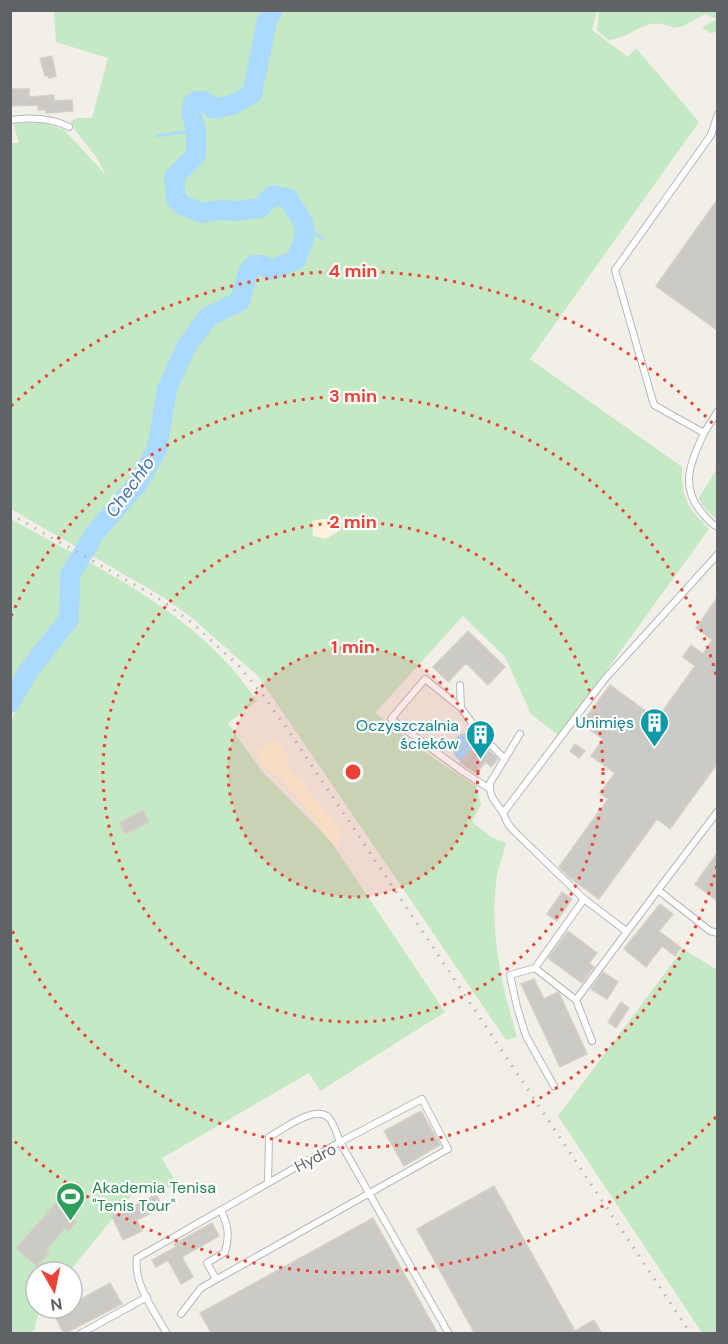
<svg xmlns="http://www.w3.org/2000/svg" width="728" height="1344" viewBox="0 0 728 1344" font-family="'DM Sans',sans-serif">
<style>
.green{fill:#c5e8c5}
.sand{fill:#fbf3d9}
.water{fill:#aadaff}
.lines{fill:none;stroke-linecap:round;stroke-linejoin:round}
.stream{stroke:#aadaff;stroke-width:3}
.river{stroke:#aadaff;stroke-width:20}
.building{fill:#cccac5;stroke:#d6d1c6;stroke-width:1.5}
.service-casing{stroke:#b5b8bc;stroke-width:8}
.service{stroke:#fff;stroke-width:6}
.rail{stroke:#b6b7b8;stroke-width:3;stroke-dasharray:1.5 8;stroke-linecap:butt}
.ring{fill:none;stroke:#ea4335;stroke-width:3;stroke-dasharray:3 6}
.labels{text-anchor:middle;stroke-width:4.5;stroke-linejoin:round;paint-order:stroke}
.culture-label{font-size:16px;fill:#0d838f;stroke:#fff;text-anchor:end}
.street-label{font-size:16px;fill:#5f6368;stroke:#fff}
.leisure-label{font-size:16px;fill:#27864d;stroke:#fff;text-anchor:start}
.water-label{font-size:18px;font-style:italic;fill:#4174aa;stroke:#fff}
.centre{fill:#ea4335;stroke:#fff;stroke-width:3}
.ring-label{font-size:18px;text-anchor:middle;font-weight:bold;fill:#ea4335;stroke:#fff;stroke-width:4.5;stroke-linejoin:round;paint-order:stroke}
</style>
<rect width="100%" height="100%" fill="#f1efe8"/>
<!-- green -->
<path class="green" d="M54,11H597L592,30L628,57L636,48L699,122L530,359L682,467C681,498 688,508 709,529L559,736L531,714L505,657L463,616L375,713L432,757L476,786L481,804L472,822L491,837L506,843C503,856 497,870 496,883C490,936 502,987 517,1037L506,1040L258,676L191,617L163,597L11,509L10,143H19L13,123H45L64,130L106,175L97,158L74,129L71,121L77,118H92L108,58L56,42Z
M599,11H717V32L710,33L702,27L717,19L705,14L684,26L674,28C645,14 637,37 608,40L597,30Z
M717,468V520L703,506L699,498Z
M11,519C99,569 199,613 257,701L228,723L261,770L330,840L445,1012L320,1091L309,1073L162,1158L178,1186L134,1192L69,1272H36V1308H40L34,1330L27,1334L10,1333L11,721L70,607L11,713Z
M683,949L717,970V1333H702L558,1116Z"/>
<!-- sand -->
<path class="sand" d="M322,519H344L339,531L326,539L313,536L312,521Z
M275,738L291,760L284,765L303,781L317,802L343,831L338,848L329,840L281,777C265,771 260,765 256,750Z"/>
<!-- water -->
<path class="water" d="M466,733L475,737L478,742L461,762C448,752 449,736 466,733Z"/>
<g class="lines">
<!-- stream -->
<path class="stream" d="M157,136L196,130
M306,226L323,239
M65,622L72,626"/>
<!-- river -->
<path class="river" d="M10,703L29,670L69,619L70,575L95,533L138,483L157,449L167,389L186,347L208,317L240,301L248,272L254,265H262L271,270L296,260C310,225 307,230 289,199L273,195L260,208L237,211L219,210L202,213L182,205L176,199L174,177L196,155V130L191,113L193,103C202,97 207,103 214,109L234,104L252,94L267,21L273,10"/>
</g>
<!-- building -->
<path class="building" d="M52,56L56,76L49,78L48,76H45L40,58Z
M10,89H29V97L54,95V101L72,100L73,111L46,113V110H38V105L10,106Z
M717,200V330L656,286Z
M717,598V764L670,829L657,819L599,899L570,878L559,867L608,799L600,793L615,773L591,756L603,739L581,724L610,685L657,719L695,666L683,657L691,645L703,654L712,640L696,628Z
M468,631L505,667L488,685L466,663L448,682L433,667Z
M479,741L498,759L491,767L486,762L476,773L460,763Z
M575,744L585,751L579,758L570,751Z
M143,810L149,822L125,834L119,823Z
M717,853V901L695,884Z
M562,892L572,899L557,921L547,914Z
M660,904L673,914L659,931L681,948L675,956L662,946L646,967L624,949Z
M568,931L597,953L589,963L594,967L582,983L548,958Z
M603,972L618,982L607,999L591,989Z
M534,979L544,999L558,992L559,993L587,1054L560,1067L521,984Z
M621,1002L629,1008L616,1028L608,1022Z
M421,1111L440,1145L404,1166L384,1131Z
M494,1186L575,1331L594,1320L602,1334H475L417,1229Z
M156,1195L163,1207L137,1220L142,1231L123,1240L112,1216Z
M56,1203L77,1222L68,1231L65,1228L46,1250L49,1253L37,1266L16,1248Z
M373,1218L438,1334H212L200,1313Z
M212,1223L219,1236L182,1257L193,1277L181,1284L168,1260L156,1267L152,1260L176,1247L174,1244Z
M110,1283L122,1304L64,1334L54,1314L64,1308H72V1304Z"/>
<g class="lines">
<defs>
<path id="service" d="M718,114L711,135L615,270L654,405L704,433L718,411
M10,120C29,117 52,118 69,127
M704,433C691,462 678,487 704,515C708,520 712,525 718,527
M460,685L461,708L481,735L505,759
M461,708L425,679L391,719L462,771L490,789
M520,734L490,783C489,801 498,802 504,815C507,823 509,826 515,832L584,899L626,931
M718,811L658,890L710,931L718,933
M503,813L604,680L718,554
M535,968L584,899
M592,1041L576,1000L658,890
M554,1086L526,1036L517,1007L510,975L535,968L576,1000
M216,1279L207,1263L225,1252C230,1235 228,1226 221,1210
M181,1314L201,1288L448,1149L422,1099L340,1142C337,1134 334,1123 328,1117C314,1105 282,1130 269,1137L268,1183
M80,1334L147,1297
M167,1334C155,1312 133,1284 137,1258L340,1142L449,1334"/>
</defs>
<!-- service casing -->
<use href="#service" class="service-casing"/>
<!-- service -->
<use href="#service" class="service"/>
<!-- rail -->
<path class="rail" d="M10,514L158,598L191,622L239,666L262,694L288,730L691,1334"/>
</g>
<!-- distance rings -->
<circle cx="353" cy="772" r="125" fill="#ea4335" fill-opacity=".12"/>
<g class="ring">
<circle cx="353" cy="772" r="125"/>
<circle cx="353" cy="772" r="250"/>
<path d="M717 866A376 376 0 0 1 11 928M11 616A376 376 0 0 1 717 678"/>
<path d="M716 1117A501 501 0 0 1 11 1138M11 406A501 501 0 0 1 716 427"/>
</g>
<!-- icons -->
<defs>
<symbol id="building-pin" viewBox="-11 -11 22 30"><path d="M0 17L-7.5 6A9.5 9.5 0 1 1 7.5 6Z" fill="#0f9aa8" stroke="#fff"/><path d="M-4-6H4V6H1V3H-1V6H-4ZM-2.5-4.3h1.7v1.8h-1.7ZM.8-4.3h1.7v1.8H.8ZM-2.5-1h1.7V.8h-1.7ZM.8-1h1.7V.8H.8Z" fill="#fff"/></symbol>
<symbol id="stadium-pin" viewBox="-11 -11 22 30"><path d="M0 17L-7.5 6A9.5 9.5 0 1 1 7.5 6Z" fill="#2e9e5b" stroke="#fff"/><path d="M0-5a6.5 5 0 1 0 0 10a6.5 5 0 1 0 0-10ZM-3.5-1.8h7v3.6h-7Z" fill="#fff"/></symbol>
</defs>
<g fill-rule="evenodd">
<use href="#building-pin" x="638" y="706" width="33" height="45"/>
<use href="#building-pin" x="464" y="718" width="33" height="45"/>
<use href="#stadium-pin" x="54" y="1180" width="33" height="45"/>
</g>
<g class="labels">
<!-- culture labels -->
<g class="culture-label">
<text x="634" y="728">Unimięs</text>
<text x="459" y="731">Oczyszczalnia<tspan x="459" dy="18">ścieków</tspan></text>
</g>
<!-- street labels -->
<g class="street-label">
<text transform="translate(315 1157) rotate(-27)" y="6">Hydro</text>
</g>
<!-- leisure labels -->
<g class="leisure-label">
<text x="92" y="1193">Akademia Tenisa<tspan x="92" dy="18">"Tenis Tour"</tspan></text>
</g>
<!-- water labels -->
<g class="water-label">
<text transform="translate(130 487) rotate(-54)" y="6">Chechło</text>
</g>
</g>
<circle cx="353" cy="772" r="9" class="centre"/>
<g class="ring-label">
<text x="353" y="277">4 min</text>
<text x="353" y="402">3 min</text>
<text x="353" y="528">2 min</text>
<text x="353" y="653">1 min</text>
</g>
<!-- border -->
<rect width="728" height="1344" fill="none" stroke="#5f6368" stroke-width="24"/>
<!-- north arrow -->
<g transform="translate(54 1290) rotate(171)"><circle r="28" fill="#ffffff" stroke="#bfc1c3" stroke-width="1.5"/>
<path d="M0-4.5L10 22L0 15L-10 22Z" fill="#ea4335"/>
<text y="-9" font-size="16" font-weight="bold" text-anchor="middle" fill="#5f6368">N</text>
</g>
</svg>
